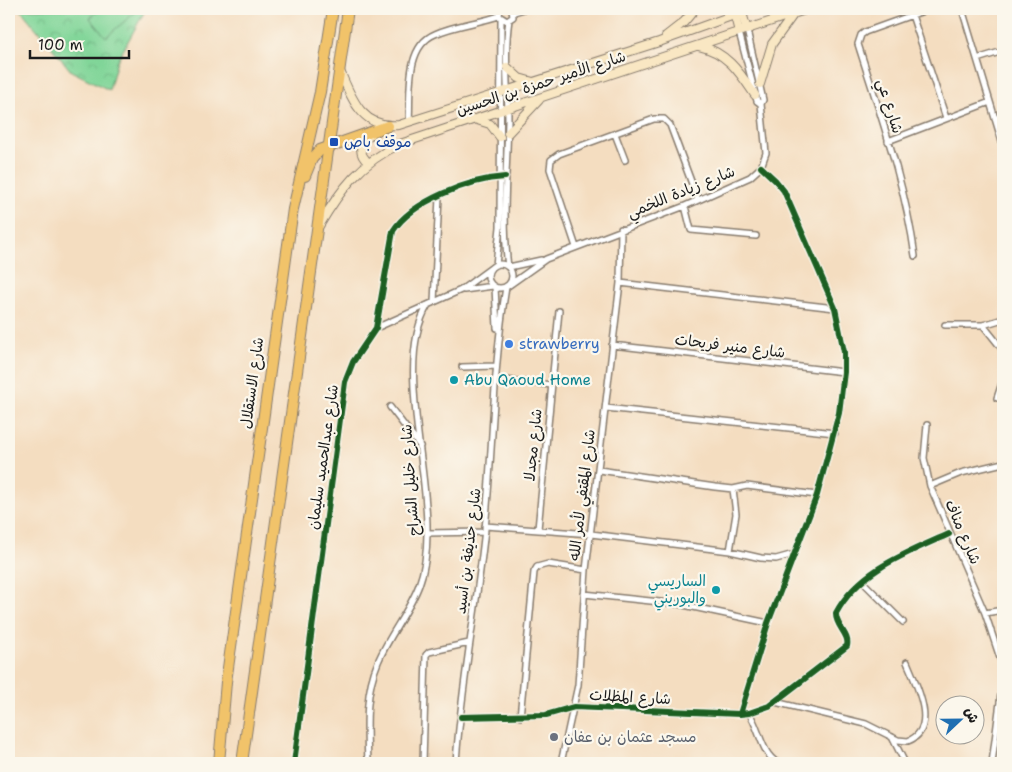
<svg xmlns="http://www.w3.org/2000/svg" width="1012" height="772" viewBox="0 0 1012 772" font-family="'Shantell Sans','Playpen Sans Arabic',sans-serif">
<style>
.park{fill:url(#park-crowns);stroke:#4e785a}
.pitch{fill:#80d598;stroke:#4e785a}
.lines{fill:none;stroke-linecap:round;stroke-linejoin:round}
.street-casing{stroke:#887c6e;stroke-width:8}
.secondary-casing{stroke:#887c6e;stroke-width:10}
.highway-casing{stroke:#887c6e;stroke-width:12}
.street{stroke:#fff;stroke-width:5}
.secondary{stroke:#f9e7c3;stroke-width:8}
.highway{stroke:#f1c36a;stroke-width:10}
.cycleway-casing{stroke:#fbf7ec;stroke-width:9}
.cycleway{stroke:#1b5e20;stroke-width:6}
.transit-dot{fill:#1a4fb4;stroke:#fbf7ec;stroke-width:2}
.shop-dot{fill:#3f7fe0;stroke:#fbf7ec;stroke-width:2}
.culture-dot{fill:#0f9aa8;stroke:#fbf7ec;stroke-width:2}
.worship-dot{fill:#6b7280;stroke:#fbf7ec;stroke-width:2}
.labels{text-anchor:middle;stroke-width:4.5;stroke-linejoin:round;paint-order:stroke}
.street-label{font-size:15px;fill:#1c1c1c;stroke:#fbf7ec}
.transit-label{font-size:15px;fill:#164399;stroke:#fbf7ec;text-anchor:start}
.shop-label{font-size:15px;fill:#366cbe;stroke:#fbf7ec;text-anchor:start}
.culture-label{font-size:15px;fill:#0d838f;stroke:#fbf7ec;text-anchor:start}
.worship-label{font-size:15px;fill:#5b616d;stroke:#fbf7ec;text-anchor:start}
</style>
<defs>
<pattern id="park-crowns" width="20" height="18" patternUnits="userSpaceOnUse" patternTransform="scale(1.25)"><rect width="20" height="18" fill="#80d598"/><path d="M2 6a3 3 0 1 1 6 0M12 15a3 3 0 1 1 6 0" fill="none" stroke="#6eb682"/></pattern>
</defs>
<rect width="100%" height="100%" fill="#fbf7ec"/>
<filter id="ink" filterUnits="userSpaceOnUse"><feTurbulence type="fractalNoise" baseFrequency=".02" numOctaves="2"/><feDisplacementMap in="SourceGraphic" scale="10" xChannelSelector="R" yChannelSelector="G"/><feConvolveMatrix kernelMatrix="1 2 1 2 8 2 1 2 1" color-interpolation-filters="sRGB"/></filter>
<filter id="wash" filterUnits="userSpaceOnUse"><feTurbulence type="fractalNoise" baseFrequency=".0096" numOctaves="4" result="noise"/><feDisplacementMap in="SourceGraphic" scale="20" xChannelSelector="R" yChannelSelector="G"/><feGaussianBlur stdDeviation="1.12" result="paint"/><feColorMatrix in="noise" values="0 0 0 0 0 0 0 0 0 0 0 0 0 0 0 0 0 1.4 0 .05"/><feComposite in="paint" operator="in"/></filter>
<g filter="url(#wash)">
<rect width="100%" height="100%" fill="#f4ddc0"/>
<!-- park -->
<path class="park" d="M20,9H146L117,61L109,90L71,71Z"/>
<!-- pitch -->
<path class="pitch" d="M101,9H139L106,37L90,18Z"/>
</g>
<g filter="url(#ink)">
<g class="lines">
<defs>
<path id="street" d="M500,9L499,16L507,21L513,17L512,9
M962,9L1003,145
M514,12L524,9
M912,15L946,118
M739,32L757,101L761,104
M977,59L1003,51
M995,119L1003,116
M409,122C411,95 404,47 435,34C455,25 478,23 499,16
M615,134L625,160
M888,141L990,102
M685,206L691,230L756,236
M576,247L550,169L551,160L559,154L654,119H664L670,125L698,200
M915,256C905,183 880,114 858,44L861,35L865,32L929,9
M488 276a12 12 0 1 1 24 0a12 12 0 1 1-24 0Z
M496,265L500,227L501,19
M508,267C502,218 507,170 508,120C508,87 504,53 509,20
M509,267L541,260
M620,283L835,308
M508,286L546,259L685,206L750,177L761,167L766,153L761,104L763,100L747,30
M495,287L497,328
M464,290L493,286
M434,302L439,197
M945,325H983L1003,319
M983,325L1003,350
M376,328L461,290L491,268
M612,345L844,372
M462,367L495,366
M495,379L552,385
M997,398L1003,380
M390,407L420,446
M606,408L835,433
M927,425L924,458L930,486L985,613L1002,664L1003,679L992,763
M599,470L715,487L733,489L747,486L817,495
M930,486L961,473L1003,463
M485,526L591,534L730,551L761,558L776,559L794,554
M538,529L559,311
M427,533L485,532
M730,551L736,514L733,489
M862,581L903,622
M584,594L679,604L768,623
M985,613L1003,610
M775,702L866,724L898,740L908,741C940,729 915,682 907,662
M749,713C760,729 761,754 778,763
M740,714L768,623L817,495L839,413L844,372V352L835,308L784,191L776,181L761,167
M461,717L546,715L574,707L740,714L749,713L769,706L847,646C850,634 835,626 836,613C859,570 907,553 949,534
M520,717L534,572L537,567L548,564L586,570
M892,737L905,763
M294,763L345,382L353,362L376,328L393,231C412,201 470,179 505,177
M368,763C367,729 364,695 378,662C389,635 409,612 419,585C425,569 427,550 427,533C429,469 395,358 428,305
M423,763L426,655L429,652L469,643
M456,763C461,685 477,607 485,529C493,448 493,367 506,287
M561,763L578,685L586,570L620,283L621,229"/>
<path id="secondary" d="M733,9L739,32
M741,9L747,30
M666,36L684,22L695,9
M699,46C727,52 740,73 755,95
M507,67L519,78L533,82
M340,71C352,99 362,129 399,125L659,42L751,9
M760,84L772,44L793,15
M474,119L490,124L500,137
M508,133L539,100
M368,162C358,154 359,142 371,135
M319,226C340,190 361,162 400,144L808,9"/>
<path id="highway" d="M305,176L312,159L320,150L388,126
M219,763L226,682L293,209L320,92L333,9
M242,763L348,9"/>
</defs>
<!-- street casing -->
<use href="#street" class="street-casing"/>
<!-- secondary casing -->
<use href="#secondary" class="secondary-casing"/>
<!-- highway casing -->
<use href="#highway" class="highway-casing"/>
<!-- street -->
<use href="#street" class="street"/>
<!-- secondary -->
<use href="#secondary" class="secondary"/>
<!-- highway -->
<use href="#highway" class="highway"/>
<defs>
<path id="cycleway" d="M740,714L768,623L817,495L839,413L844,372V352L835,308L784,191L776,181L761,167
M461,717L546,715L574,707L740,714L749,713L769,706L847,646C850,634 835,626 836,613C859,570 907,553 949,534
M294,763L345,382L353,362L376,328L393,231C412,201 470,179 505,177"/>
</defs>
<!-- cycleway casing -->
<use href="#cycleway" class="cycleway-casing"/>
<!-- cycleway -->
<use href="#cycleway" class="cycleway"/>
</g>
</g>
<!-- markers -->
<rect class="transit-dot" x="329" y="137" width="10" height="10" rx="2.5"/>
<circle class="shop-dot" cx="509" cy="344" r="5"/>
<g class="culture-dot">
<circle cx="454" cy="380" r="5"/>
<circle cx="716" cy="590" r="5"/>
</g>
<circle class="worship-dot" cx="554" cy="737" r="5"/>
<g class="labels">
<!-- street labels -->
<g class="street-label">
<text transform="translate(541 83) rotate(-18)" y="5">شارع الأمير حمزة بن الحسين</text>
<text transform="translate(890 106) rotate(73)" y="5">شارع عي</text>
<text transform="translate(681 192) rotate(-22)" y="5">شارع زيادة اللخمي</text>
<text transform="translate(730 346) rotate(7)" y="5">شارع منير فريحات</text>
<text transform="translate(252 383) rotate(-82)" y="5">شارع الاستقلال</text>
<text transform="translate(533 445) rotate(-84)" y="5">شارع مجدلا</text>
<text transform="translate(323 457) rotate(-82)" y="5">شارع عبدالحميد سليمان</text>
<text transform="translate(410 480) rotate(-94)" y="5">شارع خليل الشراح</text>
<text transform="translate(582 495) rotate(-83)" y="5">شارع المقتفي لأمر الله</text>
<text transform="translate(963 532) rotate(67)" y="5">شارع مناف</text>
<text transform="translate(468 551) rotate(-83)" y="5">شارع حذيفة بن أسيد</text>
<text transform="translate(630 697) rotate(3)" y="5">شارع المظلات</text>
</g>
<!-- transit labels -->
<g class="transit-label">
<text x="344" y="147">موقف باص</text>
</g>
<!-- shop labels -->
<g class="shop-label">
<text x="519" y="349">strawberry</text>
</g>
<!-- culture labels -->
<g class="culture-label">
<text x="464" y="385">Abu Qaoud Home</text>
<text x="706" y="586" text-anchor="end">الساريسي<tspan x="706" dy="17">والبوريني</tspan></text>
</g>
<!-- worship labels -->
<g class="worship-label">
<text x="564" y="742">مسجد عثمان بن عفان</text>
</g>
</g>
<!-- margin -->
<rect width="1012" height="772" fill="none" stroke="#fbf7ec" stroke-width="30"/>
<!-- north arrow -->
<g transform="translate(960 720) rotate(68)"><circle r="24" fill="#fbf7ec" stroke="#a29f99"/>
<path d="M0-4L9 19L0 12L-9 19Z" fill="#1f6fb2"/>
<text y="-8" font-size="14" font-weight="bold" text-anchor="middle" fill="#1c1c1c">ش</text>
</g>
<!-- scale -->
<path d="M30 50v8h99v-8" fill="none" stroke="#1c1c1c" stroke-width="2.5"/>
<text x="38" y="50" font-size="15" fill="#1c1c1c" stroke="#fbf7ec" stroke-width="4" paint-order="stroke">100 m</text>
</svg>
